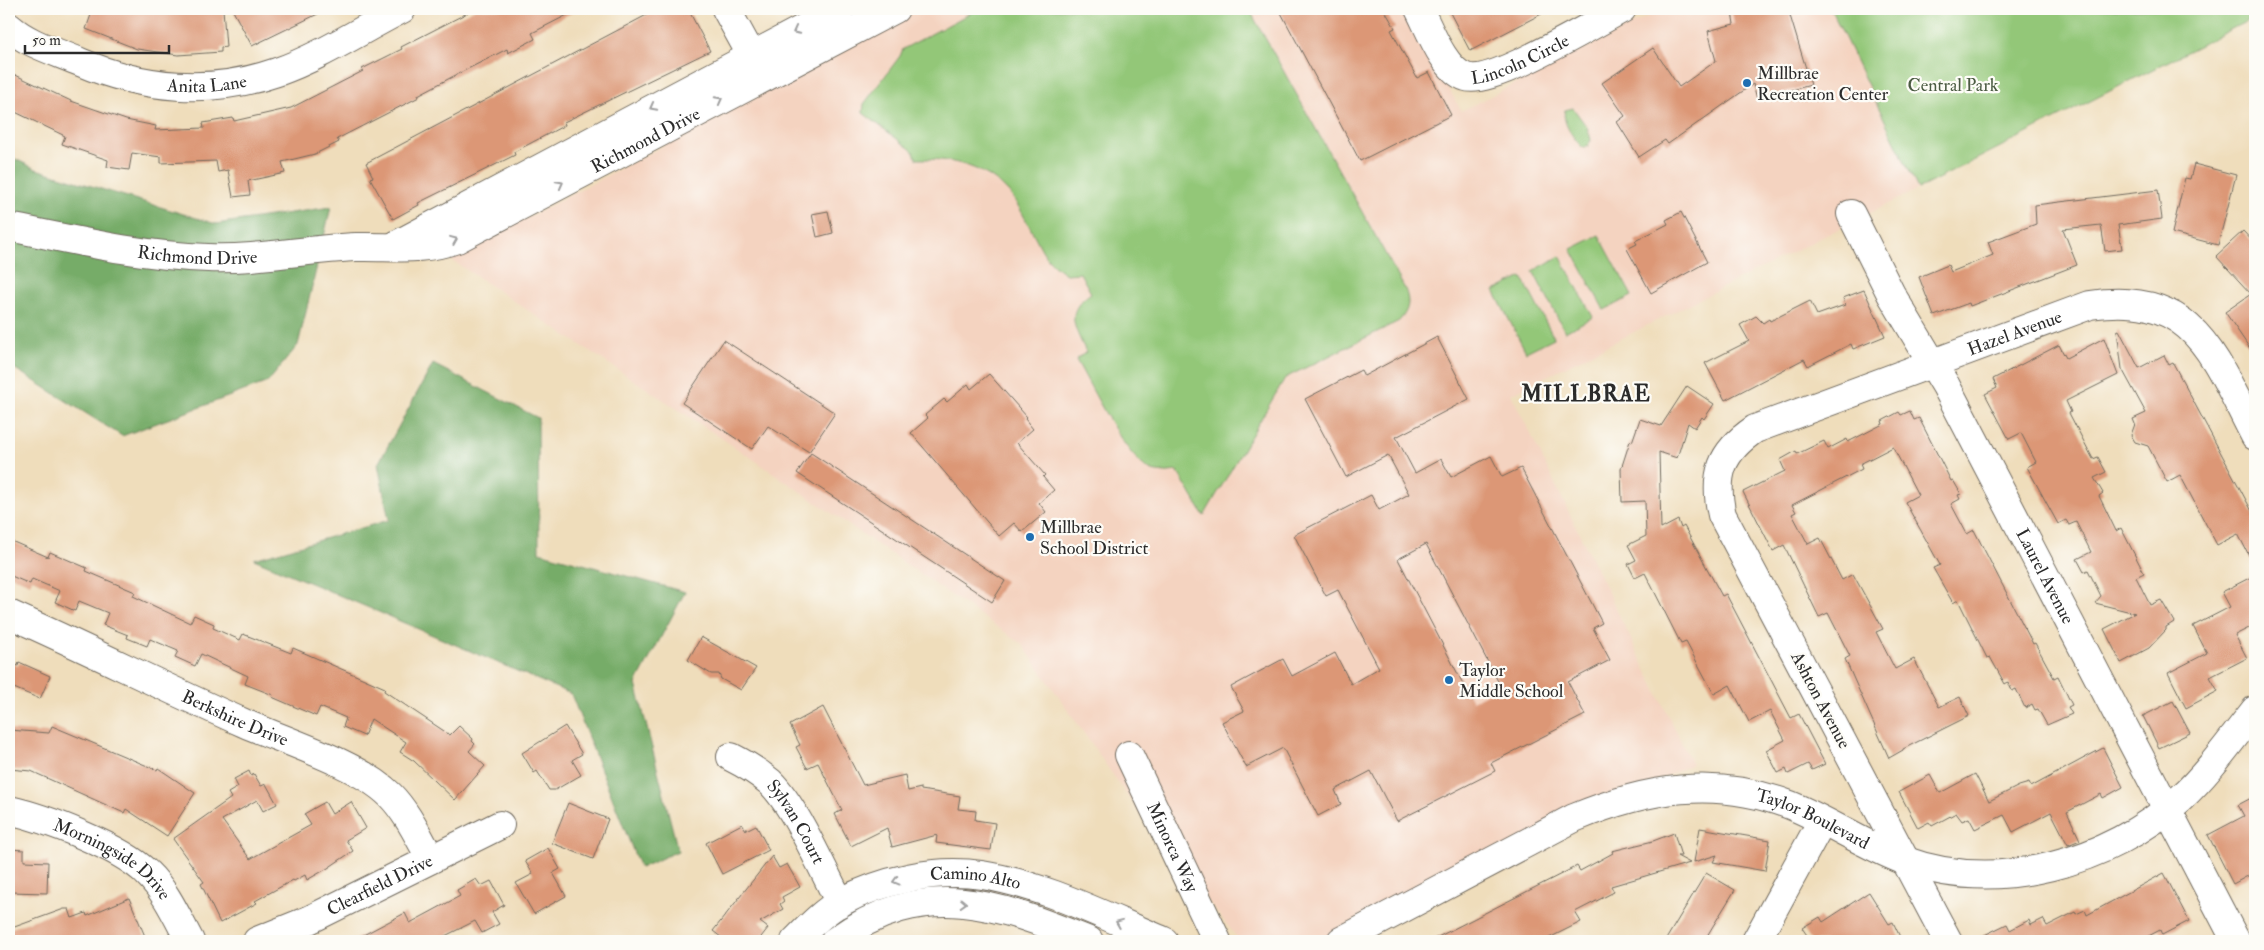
<svg xmlns="http://www.w3.org/2000/svg" width="2264" height="950" viewBox="0 0 2264 950" font-family="'IM FELL Double Pica',serif">
<style>
.built{fill:#f4d3c0}
.green{fill:#93c778;stroke:#5f7952}
.forest{fill:#76ac68;stroke:#506c4a}
.building{fill:#dc9776;fill-rule:evenodd}
.lines{fill:none;stroke-linecap:round;stroke-linejoin:round}
.minor-casing{stroke:#70695d;stroke-width:30}
.minor{stroke:#fff;stroke-width:28}
.oneway{stroke:#a0a0a0}
.poi-dot{fill:#1f6fb2;stroke:#fdfcf7;stroke-width:2}
.labels{text-anchor:middle;stroke-width:4.5;stroke-linejoin:round;paint-order:stroke}
.street-label{font-size:18px;fill:#2b2b2b;stroke:#fdfcf7}
.poi-label{font-size:18px;fill:#2b2b2b;stroke:#fdfcf7;text-anchor:start}
.park-label{font-size:18px;fill:#4a5a42;stroke:#fdfcf7}
.district-label{font-size:22px;font-weight:bold;letter-spacing:1px;fill:#2b2b2b;stroke:#fdfcf7}
</style>
<rect width="100%" height="100%" fill="#fdfcf7"/>
<filter id="ink" filterUnits="userSpaceOnUse"><feTurbulence type="fractalNoise" baseFrequency=".02" numOctaves="2"/><feDisplacementMap in="SourceGraphic" scale="10" xChannelSelector="R" yChannelSelector="G"/><feConvolveMatrix kernelMatrix="1 2 1 2 8 2 1 2 1" color-interpolation-filters="sRGB"/></filter>
<filter id="wash" filterUnits="userSpaceOnUse"><feTurbulence type="fractalNoise" baseFrequency=".0096" numOctaves="4" result="noise"/><feDisplacementMap in="SourceGraphic" scale="20" xChannelSelector="R" yChannelSelector="G"/><feGaussianBlur stdDeviation="1.12" result="paint"/><feColorMatrix in="noise" values="0 0 0 0 0 0 0 0 0 0 0 0 0 0 0 0 0 1.4 0 .05"/><feComposite in="paint" operator="in"/></filter>
<g filter="url(#wash)">
<rect width="100%" height="100%" fill="#efddbb"/>
<!-- built -->
<path class="built" d="M921,9H1407L1461,111L1663,9H1831L1918,189L1511,394L1692,764L1334,941H1240L1152,831L1022,644L753,459L450,259Z"/>
<!-- green -->
<path class="green" d="M978,9H1249L1405,289C1410,302 1409,310 1399,321L1285,378L1204,516L1177,471C1168,472 1158,474 1150,470C1124,456 1092,387 1076,360L1086,352C1074,326 1064,312 1091,293L1080,273L1066,274C1044,259 1044,253 1032,231C1025,219 1019,205 1010,194C987,167 952,158 917,159L913,151L863,113L864,104L900,56L903,49Z
M1831,9H2255V17L1918,189Z
M1573,108L1587,127L1591,140L1587,147H1582C1574,139 1561,122 1565,110Z
M1599,235L1632,296L1604,310L1571,249Z
M1560,256L1593,317L1565,332L1533,271Z
M1522,277L1554,338L1526,352L1494,291Z"/>
<!-- forest -->
<path class="forest" d="M9,156L36,169L216,224L331,207L298,345L268,382L122,436L9,365Z
M433,364L538,418L539,552L685,592L636,684L678,851L640,868L571,694L254,559L389,520L378,464Z"/>
<g id="blocks">
<!-- building -->
<path class="building" d="M93,9H223L226,47L221,48V52L178,55L137,49L86,29Z
M232,9H328L252,46Z
M475,9H579L532,33L535,39L508,53L507,49L452,77L418,95L419,97L337,139L339,142L315,154L282,162L285,173L248,181L250,195L233,197L228,170L218,172L216,161L161,163V157L132,153L129,170L107,167L108,160L62,144L65,136L9,109V72L71,101L126,120L156,126L155,130L204,128L203,123L233,118L234,121L291,108L363,71L362,69L402,49L401,47Z
M658,9H688L710,51L564,122L565,125L514,152L515,155L418,203L419,205L393,219L370,178L373,177L366,163Z
M1279,9H1384L1395,28L1391,30L1417,78L1429,72L1451,115L1360,161Z
M1448,9H1551L1470,51Z
M1743,9H1788L1811,85L1757,99L1753,84L1668,144L1665,140L1639,157L1617,122L1625,116L1602,83L1653,48L1679,87L1716,61L1708,31L1734,24L1732,12Z
M2194,164L2236,175L2218,245L2172,233L2185,178L2190,179Z
M2158,190L2162,219L2118,225L2122,249L2105,251L2101,225L2063,229L2077,265L1970,306L1969,303L1934,316L1919,277L1948,265L1951,272L1993,255L1988,242L2036,224L2035,205Z
M828,211L833,233L817,237L812,214Z
M1681,212L1707,262L1651,293L1627,249L1637,244L1635,241L1668,224L1666,220Z
M2243,231L2255,244V356L2225,312L2251,294L2216,256Z
M1864,290L1885,336L1853,349L1851,344L1808,366L1804,359L1725,400L1705,363L1749,341L1740,325L1756,316L1763,323L1769,319L1770,321L1810,301L1817,315L1845,305L1843,298Z
M2119,330L2139,368L2164,355L2169,365L2173,363L2255,517V567L2238,534L2217,545L2180,475L2167,482L2148,446L2135,442L2131,435L2135,424L2133,419L2146,413L2122,369L2117,331Z
M1437,337L1469,399L1396,437L1415,473L1441,459L1451,477L1491,456L1502,477L1521,468L1602,623L1593,628L1610,660L1568,682L1585,715L1491,763L1495,771L1397,821L1371,771L1335,790L1341,804L1318,816L1283,748L1246,767L1222,722L1244,711L1231,687L1283,659L1292,676L1335,653L1351,684L1379,668L1338,590L1326,596L1294,535L1371,495L1379,510L1409,494L1388,455L1346,477L1305,399L1361,370L1364,376ZM1426,544L1501,687L1472,701L1398,559Z
M2104,338L2118,375L2066,401L2071,412L2069,413L2093,459L2098,457L2106,472L2094,478L2103,493L2099,496L2116,531L2121,528L2144,573L2136,577L2150,605L2161,600L2174,622L2166,627V630L2149,648L2121,663L2104,629L2135,613L2095,603L2101,596L2088,570L2084,572L2077,559L2091,552L2076,522L2069,525L2066,520L2058,524L2027,467L2036,462L2021,433L2009,439L1985,394L1997,388L1993,379L2059,345L2066,358Z
M724,340L835,413L809,452L768,426L752,449L682,403Z
M989,374L1027,417L1025,419L1033,429L1017,443L1045,475L1043,477L1054,490L1039,503L1046,512L1022,532L1014,523L999,536L911,433L928,418L925,415L944,399L947,402L968,384L971,389Z
M1687,386L1714,404L1704,419L1702,417L1695,428L1688,423L1677,458L1659,452L1661,529L1678,520L1681,528L1684,526L1722,596L1726,594L1791,718L1799,714L1825,764L1812,770L1808,764L1788,774L1786,769L1778,773L1766,750L1785,740L1770,711L1749,722L1730,685L1714,694L1686,642L1681,644L1645,573L1635,578L1628,564L1636,560L1628,545L1646,536L1645,501L1622,502L1621,469L1630,441L1632,442L1640,419L1661,426Z
M1910,411L1914,420L1919,418L1951,481L1953,480L1961,494L1958,495L1960,499L1951,504L1967,534L1974,530L2033,644L2035,643L2054,678L2058,676L2072,705L2068,707L2072,714L2047,725L2038,709L2035,710L2032,704L2025,708L2016,689L2012,691L2008,682L2005,684L1990,657L1987,658L1958,600L1953,603L1933,568L1940,565L1905,502L1918,495L1893,447L1860,464L1862,469L1792,505L1796,512L1792,514L1808,544L1820,538L1842,580L1853,574L1883,629L1876,632L1895,669L1914,659L1939,707L1960,697L1969,716L1903,749V750L1889,758L1845,659L1850,656L1828,613L1819,617L1784,545L1773,551L1743,492L1785,471L1780,460L1796,451L1797,454L1824,441L1828,449L1847,439L1848,442L1883,424L1882,421L1899,412L1901,415Z
M811,453L1005,581L992,602L797,473Z
M9,540L48,557L50,552L87,568L86,571L135,592L133,596L190,623L194,615L214,624L213,628L240,640L243,634L291,653L293,648L385,688L384,691L450,735L459,726L473,739L472,741L475,744L469,751L485,766L455,800L414,761L400,752L406,742L371,719L364,736L343,727L346,718L320,707L316,716L272,697L273,695L245,684L248,676L201,654L195,666L175,657L178,651L150,639L147,646L127,638L128,635L103,625L108,613L79,601L75,611L55,602L60,591L32,579L30,584L9,575Z
M2255,575V625L2235,635L2247,658L2210,677L2218,691L2186,708L2168,673L2207,653L2193,626L2230,607L2222,592Z
M701,637L756,668L741,690L721,679L719,674H711L688,660Z
M9,662L18,666L19,662L50,676L40,699L9,686Z
M2173,701L2190,733L2159,748L2143,716Z
M823,707L863,785L905,775L908,791L921,788V790L960,796L958,809L976,811L975,820L995,823L991,850L936,843L937,835L892,847L887,828L851,846L835,814L842,810L818,763L807,768L796,747L800,745L790,725Z
M52,726L157,770L158,768L195,793L167,836L126,809L124,813L31,771L9,769V730L49,733Z
M565,726L582,754L572,760L581,775L555,790H549L537,771L534,773L522,753Z
M2103,748L2123,787L2103,798L2101,794L2067,812L2080,840L2068,845L2051,812L2013,832L2004,815L1975,829L1969,818L1962,821L1956,813L1932,826L1929,822L1918,828L1899,792L1930,775L1940,793L1975,774L1989,801L2019,786L2029,783L2031,787Z
M249,771L251,776L254,774L261,786L266,784L277,804L263,811L257,800L222,820L250,859L311,825L304,814L325,802L332,814L351,802L366,828L346,840L353,851L328,868L307,880L305,875L294,881L293,880L255,901L257,903L220,923L201,884L204,882L173,839L231,798L228,793L238,787L234,779Z
M2255,796V872L2233,884L2208,835L2244,816L2238,805Z
M568,803L608,819L593,859L552,843Z
M742,824L746,830L756,825L769,850L722,874L706,843Z
M1700,828L1770,840L1765,871L1713,862L1717,855L1694,862Z
M1674,833L1681,856H1677L1690,863L1611,886L1614,892L1575,912L1581,922L1543,941H1430L1577,866L1580,871L1613,853L1612,851L1653,841Z
M548,848L560,869L553,873L566,896L534,914L516,883L533,874L525,861Z
M9,849L24,850V861L48,862L47,893L9,892Z
M772,856L779,868L787,864L800,887L782,897L784,901L780,904L783,909L760,922L768,928L758,941H726L713,931Z
M1706,873L1735,890L1716,921L1704,941H1665Z
M2164,873L2189,921L2162,935L2160,930L2139,941H1972L2007,924L2010,930L2029,920L2031,925L2043,919L2047,926L2075,912L2076,914L2085,910L2087,915Z
M476,879L481,886L491,881L504,905L492,912L499,924L482,933L475,921L435,941H352L405,913L410,923L460,896L457,890Z
M1869,892L1889,924L1893,922L1900,937L1891,941H1811L1802,928L1820,917L1823,922Z
M129,898L147,941H12L9,931V929L64,909H69L72,918L86,913L87,916Z"/>
</g>
</g>
<g filter="url(#ink)">
<use href="#blocks" fill-opacity="0" stroke="#70695d" stroke-width="1"/>
<g class="lines">
<defs>
<g id="minor">
<path d="M726,9L760,71"/>
<path id="s1" d="M1419,9C1429,28 1444,70 1466,77C1491,86 1595,23 1622,9"/>
<path id="s2" d="M9,27C28,44 57,52 80,62C143,89 211,95 277,72C320,57 361,30 402,9"/>
<path id="s3" d="M1851,214L1891,294L1946,386L2236,941"/>
<path id="s4" d="M9,227C74,240 141,256 208,258C257,260 307,249 356,247C392,246 421,252 457,239L895,9"/>
<path d="M396,245L840,9"/>
<path id="s5" d="M9,614C88,649 165,688 244,723C285,741 359,764 390,795C407,812 419,838 431,859"/>
<path id="s6" d="M1129,755L1217,941"/>
<path id="s7" d="M731,757C745,764 758,772 770,782C795,806 823,870 840,903"/>
<path id="s8" d="M9,810C45,818 121,847 147,873C166,891 178,919 190,941"/>
<path id="s9" d="M257,941L309,920L500,825"/>
<path id="s10" d="M795,941C809,927 823,912 841,902C882,880 935,868 982,875C1045,885 1106,917 1164,941"/>
<path d="M835,941C924,876 998,904 1089,941"/>
<path id="s11" d="M1341,941L1574,818C1646,788 1715,776 1790,805C1829,821 1864,845 1903,860C1997,895 2109,863 2181,798C2209,772 2232,739 2255,710"/>
<path d="M1756,941L1822,821"/>
<path id="s12" d="M1948,941L1722,515C1713,475 1721,452 1755,429L2090,305C2196,289 2214,358 2255,436"/>
</g>
</defs>
<!-- minor casing -->
<use href="#minor" class="minor-casing"/>
<!-- minor -->
<use href="#minor" class="minor"/>
</g>
<!-- one-way arrows -->
<defs><path id="oneway-chevron" d="M-2-3.5L2.5 0L-2 3.5" fill="none" stroke-width="1.6" stroke-linecap="round" stroke-linejoin="round" transform="scale(1.25)"/></defs>
<g class="oneway">
<use href="#oneway-chevron" transform="translate(796 31) rotate(152)"/>
<use href="#oneway-chevron" transform="translate(719 100) rotate(-28)"/>
<use href="#oneway-chevron" transform="translate(653 107) rotate(152)"/>
<use href="#oneway-chevron" transform="translate(560 184) rotate(-28)"/>
<use href="#oneway-chevron" transform="translate(454 240) rotate(-22)"/>
<use href="#oneway-chevron" transform="translate(896 881) rotate(165)"/>
<use href="#oneway-chevron" transform="translate(963 903) rotate(2)"/>
<use href="#oneway-chevron" transform="translate(1119 923) rotate(-158)"/>
</g>
</g>
<!-- markers -->
<g class="poi-dot">
<circle cx="1747" cy="83" r="5"/>
<circle cx="1030" cy="537" r="5"/>
<circle cx="1449" cy="680" r="5"/>
</g>
<g class="labels">
<!-- street labels -->
<g class="street-label">
<text dy="6" stroke="none"><textPath href="#s1" startOffset="142">Lincoln Circle</textPath></text>
<text dy="6" stroke="none"><textPath href="#s2" startOffset="210">Anita Lane</textPath></text>
<text dy="6" stroke="none"><textPath href="#s4" startOffset="665">Richmond Drive</textPath></text>
<text dy="6" stroke="none"><textPath href="#s4" startOffset="191">Richmond Drive</textPath></text>
<text dy="6" stroke="none"><textPath href="#s12" startOffset="859">Hazel Avenue</textPath></text>
<text dy="6" stroke="none"><textPath href="#s3" startOffset="411">Laurel Avenue</textPath></text>
<text transform="translate(1821 700) rotate(62)" y="6">Ashton Avenue</text>
<text dy="6" stroke="none"><textPath href="#s5" startOffset="249">Berkshire Drive</textPath></text>
<text dy="6" stroke="none"><textPath href="#s11" startOffset="512">Taylor Boulevard</textPath></text>
<text dy="6" stroke="none"><textPath href="#s7" startOffset="94">Sylvan Court</textPath></text>
<text dy="6" stroke="none"><textPath href="#s6" startOffset="102">Minorca Way</textPath></text>
<text dy="6" stroke="none"><textPath href="#s8" startOffset="116">Morningside Drive</textPath></text>
<text dy="6" stroke="none"><textPath href="#s10" startOffset="200">Camino Alto</textPath></text>
<text dy="6" stroke="none"><textPath href="#s9" startOffset="135">Clearfield Drive</textPath></text>
</g>
<!-- poi labels -->
<g class="poi-label">
<text x="1757" y="79">Millbrae<tspan x="1757" dy="21">Recreation Center</tspan></text>
<text x="1040" y="533">Millbrae<tspan x="1040" dy="21">School District</tspan></text>
<text x="1459" y="676">Taylor<tspan x="1459" dy="21">Middle School</tspan></text>
</g>
<!-- park labels -->
<g class="park-label">
<text x="1953" y="91">Central Park</text>
</g>
<!-- district labels -->
<g class="district-label">
<text x="1586" y="401">MILLBRAE</text>
</g>
</g>
<!-- margin -->
<rect width="2264" height="950" fill="none" stroke="#fdfcf7" stroke-width="30"/>
<!-- scale -->
<path d="M25 45v8h144v-8" fill="none" stroke="#2b2b2b" stroke-width="2.5"/>
<text x="32" y="45" font-size="15" fill="#2b2b2b" stroke="#fdfcf7" stroke-width="4" paint-order="stroke">50 m</text>
</svg>
